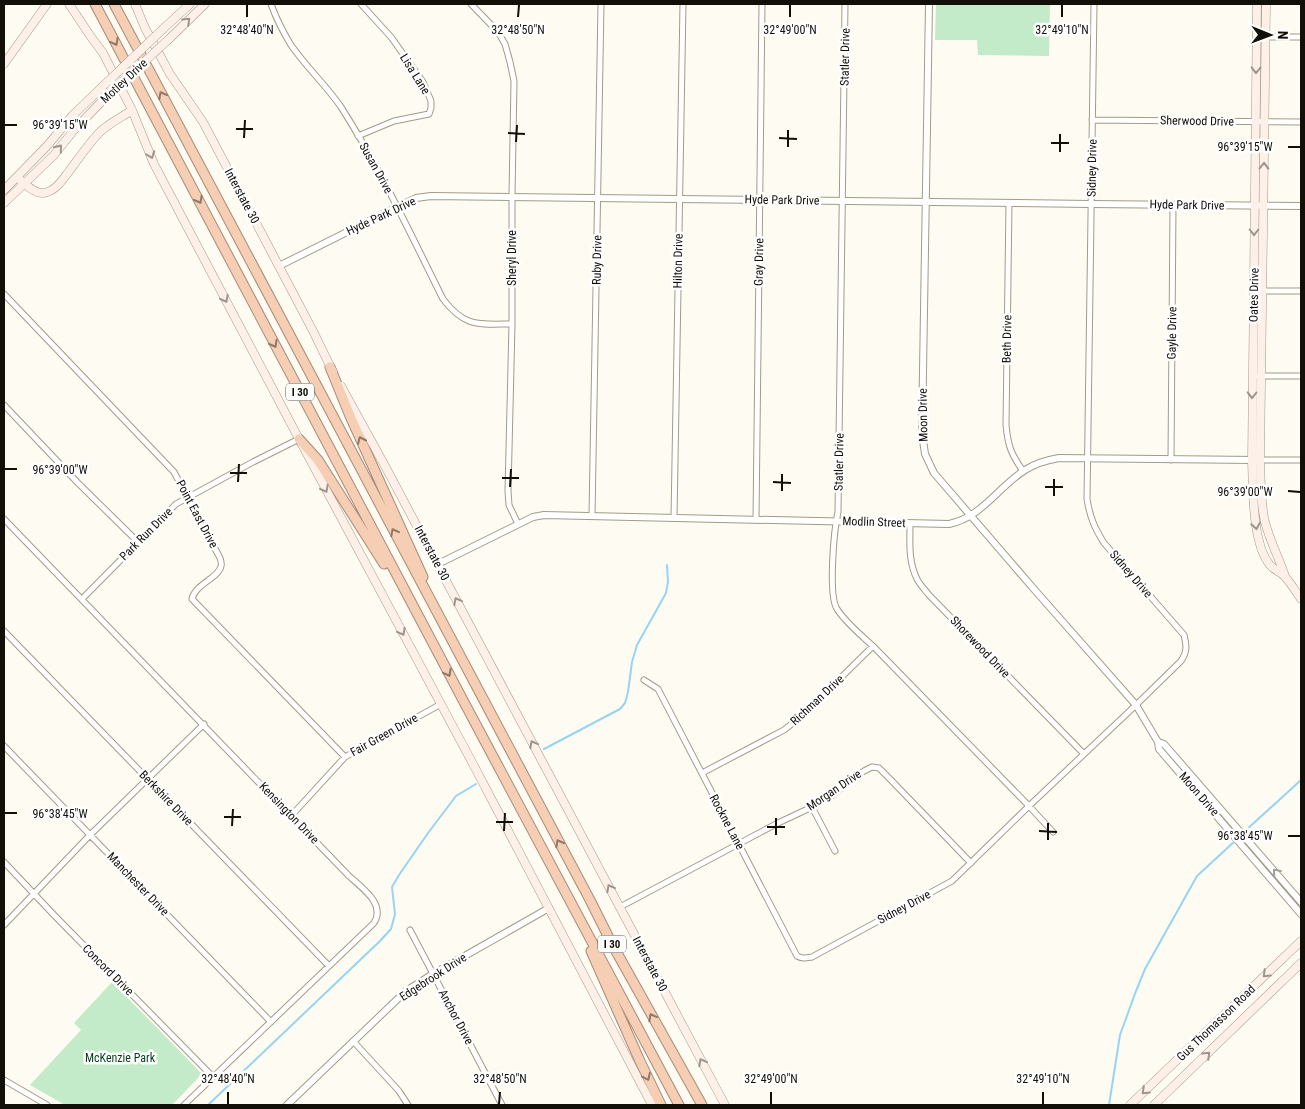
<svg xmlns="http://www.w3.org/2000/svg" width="1305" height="1109" viewBox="0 0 1305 1109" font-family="'Roboto Condensed',sans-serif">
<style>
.green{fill:#c3eac9}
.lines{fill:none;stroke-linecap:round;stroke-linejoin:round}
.stream{stroke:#96d4f1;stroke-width:2}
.minor-casing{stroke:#a39b87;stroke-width:7}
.tertiary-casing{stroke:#a39b87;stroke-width:8}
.secondary-casing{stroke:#a39b87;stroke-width:9}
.motorway-casing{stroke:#a68b78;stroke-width:11}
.minor{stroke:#fff;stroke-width:5}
.tertiary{stroke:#fff;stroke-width:6}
.secondary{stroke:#fcf0e8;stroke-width:8}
.motorway{stroke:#f6ceb4;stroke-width:9}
.secondary-bridge-casing{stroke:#a39b87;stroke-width:9;stroke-linecap:butt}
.secondary-bridge{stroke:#fcf0e8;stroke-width:8}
.oneway{stroke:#9e968e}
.oneway2{stroke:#8f7867}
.oneway3{stroke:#a09f9c}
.ticks{fill:none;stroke:#120f08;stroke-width:2}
.labels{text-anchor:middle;stroke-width:5;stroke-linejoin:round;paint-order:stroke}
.shield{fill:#fff;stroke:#595752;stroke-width:1}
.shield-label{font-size:11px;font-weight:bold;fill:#120f08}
.street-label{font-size:12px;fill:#120f08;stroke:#fff}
.park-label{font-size:12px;fill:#043c18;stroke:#fff}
.ticks-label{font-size:12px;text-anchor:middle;fill:#120f08;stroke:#fff;stroke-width:5;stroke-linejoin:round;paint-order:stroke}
</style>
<rect width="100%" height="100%" fill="#fefbf2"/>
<!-- green -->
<path class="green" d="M936,4H1050L1049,56L978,55L977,40H935Z
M112,982L202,1074L172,1105H65L30,1085L81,1030L74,1023Z"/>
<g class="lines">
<!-- stream -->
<path class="stream" d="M544,749L620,709L625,703L628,692L632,662L637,645L666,593L668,582L667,565
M1244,832L1301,780
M208,1105L380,941L391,929L395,914L392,887L399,875L428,833L456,796L476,784
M1109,1105L1120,1035L1136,991L1145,969L1197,876L1235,841"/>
<defs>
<path id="minor" d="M271,4C276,18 283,32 291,45C306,67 326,85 341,107C380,168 411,235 443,299C465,328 479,324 512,324
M471,4L498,32L505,44L510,62L514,81L512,196V324L508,491L509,505L518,524
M845,4L838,512C834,530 828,595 837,609C846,623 861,635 873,646L1029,806L1053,832
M1256,37H1301
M1092,120L1301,122
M358,136L394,121L429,114L431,108V101L423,82L391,37L361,4
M1009,203L1006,425C1008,446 1011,454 1023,471
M1259,291H1301
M4,294L174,472L220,558C221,561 222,564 221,566C219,578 195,584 192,599L345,757
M1258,376H1301
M4,405L78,483L138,542
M1171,460L1173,205
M1260,460H1301
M592,516L601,4
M674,518L683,4
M4,519L349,876C362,888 386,904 374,923L184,1105
M756,519L762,4
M910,524C910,542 908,561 917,579C920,585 925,590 929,595L1084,754
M82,599L176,504L253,462L299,439
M4,631L329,966
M644,680L658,689L797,956C803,959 806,958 812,957L952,881L1029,806L1136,705L1181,661C1187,652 1187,646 1184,635L1104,543C1094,527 1090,517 1087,499L1094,4
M4,746L271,1022
M702,773L784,730L803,715L873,646
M812,807L835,851
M291,816L345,757L441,704
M4,862L54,915L213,1077
M620,907L776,824L812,807L830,797L864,771L872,767L879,768L889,778L971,863
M4,925L90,835L204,724
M410,930L502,1105
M353,1041L399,1091L408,1105
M4,1080L47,1105"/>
<path id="tertiary" d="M929,4L922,433L925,454L934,473L1033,588L1136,705L1158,742L1159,749L1301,914
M279,266L397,207L416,198L431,196L1091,204L1301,206
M438,564L533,517L544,515L949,524C981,518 999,486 1025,470C1036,463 1047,460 1059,458L1256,460
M1158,742L1164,744L1301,902
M287,1105L406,991L433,974L549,908"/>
<path id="secondary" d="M69,4L91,37L103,53L132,110L154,164L299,439L473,764L652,1105
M135,4L145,28L170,74L203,122L313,331L333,372
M1257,4L1252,460C1253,488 1252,544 1270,565C1274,570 1281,572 1285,577C1291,583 1296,592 1301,599
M1266,4L1260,460C1261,480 1260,501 1265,522C1270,541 1279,558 1285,576
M163,29L190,4
M169,39L205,4
M4,64L47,4
M17,177C24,183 33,193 43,193C54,192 61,182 67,174C77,161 86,147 98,134C107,124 121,118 132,110
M4,190L47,146L72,116L101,88
M4,203L54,155L74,130L106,97
M341,386L385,466L725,1105
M1130,1105L1301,941
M1154,1105L1301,963"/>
<path id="motorway" d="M95,4L465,704L679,1105
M114,4L590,900L612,944L702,1105
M330,367L350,416L423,577
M299,439L318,460L384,564
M591,951L639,1059L661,1105"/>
</defs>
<!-- minor casing -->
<use href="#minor" class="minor-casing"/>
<!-- tertiary casing -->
<use href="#tertiary" class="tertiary-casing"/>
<!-- secondary casing -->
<use href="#secondary" class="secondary-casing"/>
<!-- motorway casing -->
<use href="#motorway" class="motorway-casing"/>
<!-- minor -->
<use href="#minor" class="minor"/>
<!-- tertiary -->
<use href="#tertiary" class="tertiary"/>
<!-- secondary -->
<use href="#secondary" class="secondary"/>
<!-- motorway -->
<use href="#motorway" class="motorway"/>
<defs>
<path id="secondary-bridge" d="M101,88L163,29
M106,97L169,39"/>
</defs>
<!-- secondary-bridge casing -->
<use href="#secondary-bridge" class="secondary-bridge-casing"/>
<!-- secondary-bridge -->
<use href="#secondary-bridge" class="secondary-bridge"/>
</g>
<!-- one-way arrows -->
<defs><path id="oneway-chevron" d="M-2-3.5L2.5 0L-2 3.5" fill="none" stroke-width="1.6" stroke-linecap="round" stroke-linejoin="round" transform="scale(1.25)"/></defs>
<g class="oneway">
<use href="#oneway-chevron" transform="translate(187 21) rotate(-44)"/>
<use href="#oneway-chevron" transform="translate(1256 70) rotate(91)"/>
<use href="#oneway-chevron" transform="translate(59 148) rotate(-51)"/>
<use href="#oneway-chevron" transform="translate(151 155) rotate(69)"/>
<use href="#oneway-chevron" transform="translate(1264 166) rotate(-89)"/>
<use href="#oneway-chevron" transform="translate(1254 232) rotate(90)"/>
<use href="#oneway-chevron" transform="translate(225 299) rotate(62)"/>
<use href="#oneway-chevron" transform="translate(1252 395) rotate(91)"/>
<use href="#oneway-chevron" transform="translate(325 489) rotate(62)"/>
<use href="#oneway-chevron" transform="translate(1256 526) rotate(81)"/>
<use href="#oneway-chevron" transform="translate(457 601) rotate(-118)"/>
<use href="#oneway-chevron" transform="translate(402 632) rotate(62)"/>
<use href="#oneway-chevron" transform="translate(533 744) rotate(-118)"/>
<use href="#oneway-chevron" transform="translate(610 888) rotate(-118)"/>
<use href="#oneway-chevron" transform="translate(1266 974) rotate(136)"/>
<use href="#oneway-chevron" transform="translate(1207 1055) rotate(-44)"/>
<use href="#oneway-chevron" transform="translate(702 1062) rotate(-118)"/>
<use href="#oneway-chevron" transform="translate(1145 1091) rotate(136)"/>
</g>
<g class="oneway2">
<use href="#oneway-chevron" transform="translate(115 42) rotate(62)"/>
<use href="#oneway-chevron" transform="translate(162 95) rotate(-118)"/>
<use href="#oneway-chevron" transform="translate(199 200) rotate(62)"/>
<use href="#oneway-chevron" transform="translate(274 344) rotate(62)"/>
<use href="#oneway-chevron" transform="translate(361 440) rotate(-114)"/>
<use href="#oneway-chevron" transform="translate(394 532) rotate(-118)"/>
<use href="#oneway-chevron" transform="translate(448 673) rotate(62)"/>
<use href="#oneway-chevron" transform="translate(559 843) rotate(-118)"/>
<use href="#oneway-chevron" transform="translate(652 1017) rotate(-119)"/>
<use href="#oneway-chevron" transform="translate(647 1077) rotate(64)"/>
</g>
<use class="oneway3" href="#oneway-chevron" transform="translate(1276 872) rotate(-131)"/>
<!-- ticks -->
<path class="ticks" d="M247,17V5M518,17L519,5M790,17V5M1062,17V5M5,125H17M236,129H253M508,133L525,134M244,138L245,120M779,138L797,139M516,142L517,125M1051,143H1069M788,147V130M1288,147H1300M1060,152V134M5,469H17M230,473H247M502,478H519M238,482L239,464M773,482L791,483M510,487L511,469M1045,487H1063M782,491V474M1288,491L1300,492M1054,496V479M5,813H17M224,817H241M496,822H513M232,826L233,809M767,827H785M504,831L505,813M1039,831L1057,832M776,835V818M1288,836H1300M1048,840V823M228,1104V1092M499,1104L500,1092M771,1104V1092M1043,1104V1092"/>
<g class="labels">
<!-- shield labels -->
<g class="shield">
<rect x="286" y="383.5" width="28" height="17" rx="4"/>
<rect x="598" y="935.5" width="28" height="17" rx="4"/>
</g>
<g class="shield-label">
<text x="300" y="396">I 30</text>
<text x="612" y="948">I 30</text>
</g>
<!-- street labels -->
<g class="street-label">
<text transform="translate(845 57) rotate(-89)" y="4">Statler Drive</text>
<text transform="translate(415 74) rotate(58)" y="4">Lisa Lane</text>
<text transform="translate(124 81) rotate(-43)" y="4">Motley Drive</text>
<text transform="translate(1197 121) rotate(1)" y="4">Sherwood Drive</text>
<text transform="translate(376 168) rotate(61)" y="4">Susan Drive</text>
<text transform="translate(1092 168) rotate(-89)" y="4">Sidney Drive</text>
<text transform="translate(242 196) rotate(62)" y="4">Interstate 30</text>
<text transform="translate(782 200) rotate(1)" y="4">Hyde Park Drive</text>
<text transform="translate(1187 205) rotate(1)" y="4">Hyde Park Drive</text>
<text transform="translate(381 216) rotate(-25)" y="4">Hyde Park Drive</text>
<text transform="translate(512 258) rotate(-90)" y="4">Sheryl Drive</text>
<text transform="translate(597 260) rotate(-89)" y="4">Ruby Drive</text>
<text transform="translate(678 261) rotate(-89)" y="4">Hilton Drive</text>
<text transform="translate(759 262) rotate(-89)" y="4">Gray Drive</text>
<text transform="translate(1254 295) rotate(-89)" y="4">Oates Drive</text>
<text transform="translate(1172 333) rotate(-89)" y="4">Gayle Drive</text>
<text transform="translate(1007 339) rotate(-89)" y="4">Beth Drive</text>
<text transform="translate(923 415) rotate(-91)" y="4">Moon Drive</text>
<text transform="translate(839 462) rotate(-89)" y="4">Statler Drive</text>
<text transform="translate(197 514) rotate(62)" y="4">Point East Drive</text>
<text transform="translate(874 522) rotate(2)" y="4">Modlin Street</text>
<text transform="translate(146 534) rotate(-45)" y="4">Park Run Drive</text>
<text transform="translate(432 553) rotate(62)" y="4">Interstate 30</text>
<text transform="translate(1131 574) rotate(49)" y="4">Sidney Drive</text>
<text transform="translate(980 647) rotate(46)" y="4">Shorewood Drive</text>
<text transform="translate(817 700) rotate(-43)" y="4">Richman Drive</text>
<text transform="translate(384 735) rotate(-29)" y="4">Fair Green Drive</text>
<text transform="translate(834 790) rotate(-34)" y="4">Morgan Drive</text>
<text transform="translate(1199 794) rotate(49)" y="4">Moon Drive</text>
<text transform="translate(166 798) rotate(46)" y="4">Berkshire Drive</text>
<text transform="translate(289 813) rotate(46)" y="4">Kensington Drive</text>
<text transform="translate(727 822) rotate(62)" y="4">Rockne Lane</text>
<text transform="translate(138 884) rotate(46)" y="4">Manchester Drive</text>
<text transform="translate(904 907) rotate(-28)" y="4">Sidney Drive</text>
<text transform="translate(650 964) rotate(62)" y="4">Interstate 30</text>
<text transform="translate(108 970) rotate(45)" y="4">Concord Drive</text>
<text transform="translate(433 977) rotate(-33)" y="4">Edgebrook Drive</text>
<text transform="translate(456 1017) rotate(62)" y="4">Anchor Drive</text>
<text transform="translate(1216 1023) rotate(-44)" y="4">Gus Thomasson Road</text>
</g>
<!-- park labels -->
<g class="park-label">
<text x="120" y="1062">McKenzie Park</text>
</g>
</g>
<g class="ticks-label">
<text x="247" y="34">32°48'40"N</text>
<text x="518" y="34">32°48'50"N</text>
<text x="790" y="34">32°49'00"N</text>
<text x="1062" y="34">32°49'10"N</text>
<text x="60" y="129">96°39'15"W</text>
<text x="1245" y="151">96°39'15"W</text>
<text x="60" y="474">96°39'00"W</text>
<text x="1245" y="496">96°39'00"W</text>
<text x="60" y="818">96°38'45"W</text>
<text x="1245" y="840">96°38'45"W</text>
<text x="228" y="1083">32°48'40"N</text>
<text x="500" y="1083">32°48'50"N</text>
<text x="771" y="1083">32°49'00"N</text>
<text x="1043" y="1083">32°49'10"N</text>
</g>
<!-- border -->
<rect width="1305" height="1109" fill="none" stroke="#120f08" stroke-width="10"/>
<!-- north arrow -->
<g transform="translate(1270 35) rotate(91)" stroke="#ffffff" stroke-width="4" paint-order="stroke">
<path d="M0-4L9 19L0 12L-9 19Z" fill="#120f08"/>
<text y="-8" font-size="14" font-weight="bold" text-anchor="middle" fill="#120f08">N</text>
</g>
</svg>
